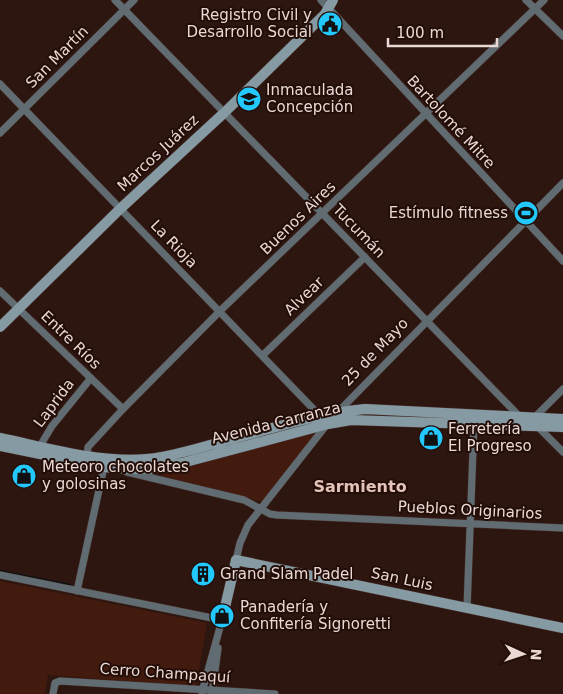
<svg xmlns="http://www.w3.org/2000/svg" width="563" height="694" viewBox="0 0 563 694" font-family="'DejaVu Sans',sans-serif">
<style>
.green{fill:#431a0e}
.lines{fill:none;stroke-linecap:round;stroke-linejoin:round}
.stream{stroke:#030d12;stroke-width:2}
.minor-casing{stroke:#47312b;stroke-width:8}
.secondary-casing{stroke:#47312b;stroke-width:11}
.minor{stroke:#606c72;stroke-width:7}
.secondary{stroke:#859aa3;stroke-width:10}
.labels{text-anchor:middle;stroke-width:4;stroke-linejoin:round;paint-order:stroke}
.poi-label{font-size:15px;fill:#e9d8d4;stroke:#230d07;text-anchor:start}
.street-label{font-size:15px;fill:#e9d8d4;stroke:#230d07}
.neighbourhood-label{font-size:16px;font-weight:bold;fill:#e4c4ba;stroke:#230d07}
</style>
<rect width="100%" height="100%" fill="#2d1610"/>
<!-- green -->
<path class="green" d="M314,430L317,433L264,501H258L162,476L161,474L163,471L185,468Z
M0,581L207,623L196,686L48,675L45,694H0Z"/>
<g class="lines">
<!-- stream -->
<path class="stream" d="M0,571L70,585"/>
<defs>
<path id="minor" d="M115,0L520,417
M321,0L563,261
M526,0L563,36
M0,84L323,419
M0,133L134,0
M0,291L123,409
M263,355L365,257
M337,413L563,183
M535,417L563,389
M537,426L563,452
M40,446L52,426L91,378
M87,458L88,447L123,409L220,311L544,0
M127,472L244,500L270,514L277,515L563,528
M236,560L240,543L248,525L328,423
M0,575L222,620
M77,591L104,467
M467,608L474,424
M202,692L222,620
M53,694L55,683L60,681L275,694
M212,694L218,648"/>
<path id="secondary" d="M0,327L120,209L225,112L325,14L333,0
M0,438C48,448 97,463 147,459C168,457 189,451 210,445C261,432 313,414 365,409L563,419
M0,446L104,467L130,469H150L182,463L328,424L351,420L563,427
M222,620L236,560L563,628"/>
</defs>
<!-- minor casing -->
<use href="#minor" class="minor-casing"/>
<!-- secondary casing -->
<use href="#secondary" class="secondary-casing"/>
<!-- minor -->
<use href="#minor" class="minor"/>
<!-- secondary -->
<use href="#secondary" class="secondary"/>
</g>
<!-- icons -->
<defs>
<symbol id="civic-disc" viewBox="-11 -11 22 22"><circle r="9.5" fill="#23c9fe" stroke="#230d07"/><path d="M-.6-6.5H3V-4.5H.6V-3L4-1V1h2V6H-6V1h2V-1L-.6-3ZM-1.2 2.5V6h2.4V2.5Z" fill="#111"/></symbol>
<symbol id="school-disc" viewBox="-11 -11 22 22"><circle r="9.5" fill="#23c9fe" stroke="#230d07"/><path d="M0-5L7-2L0 1L-7-2ZM-4 1L0 2.5L4 1V4Q0 6-4 4Z" fill="#111"/></symbol>
<symbol id="stadium-disc" viewBox="-11 -11 22 22"><circle r="9.5" fill="#23c9fe" stroke="#230d07"/><path d="M0-5a6.5 5 0 1 0 0 10a6.5 5 0 1 0 0-10ZM-3.5-1.8h7v3.6h-7Z" fill="#111"/></symbol>
<symbol id="shop-disc" viewBox="-11 -11 22 22"><circle r="9.5" fill="#23c9fe" stroke="#230d07"/><path d="M-5-2.5h2.3a2.7 3.5 0 0 1 5.4 0H5L5.5 6h-11ZM-1.5-2.5h3a1.5 2.3 0 0 0-3 0Z" fill="#111"/></symbol>
<symbol id="building-disc" viewBox="-11 -11 22 22"><circle r="9.5" fill="#23c9fe" stroke="#230d07"/><path d="M-4-6H4V6H1V3H-1V6H-4ZM-2.5-4.3h1.7v1.8h-1.7ZM.8-4.3h1.7v1.8H.8ZM-2.5-1h1.7V.8h-1.7ZM.8-1h1.7V.8H.8Z" fill="#111"/></symbol>
</defs>
<g fill-rule="evenodd">
<use href="#civic-disc" x="316" y="10" width="28" height="28"/>
<use href="#school-disc" x="235" y="85" width="28" height="28"/>
<use href="#stadium-disc" x="512" y="199" width="28" height="28"/>
<use href="#shop-disc" x="417" y="424" width="28" height="28"/>
<use href="#shop-disc" x="10" y="462" width="28" height="28"/>
<use href="#building-disc" x="189" y="560" width="28" height="28"/>
<use href="#shop-disc" x="208" y="602" width="28" height="28"/>
</g>
<g class="labels">
<!-- poi labels -->
<g class="poi-label">
<text x="312" y="20" text-anchor="end">Registro Civil y<tspan x="312" dy="17">Desarrollo Social</tspan></text>
<text x="266" y="95">Inmaculada<tspan x="266" dy="17">Concepción</tspan></text>
<text x="508" y="218" text-anchor="end">Estímulo fitness</text>
<text x="448" y="434">Ferretería<tspan x="448" dy="17">El Progreso</tspan></text>
<text x="42" y="472">Meteoro chocolates<tspan x="42" dy="17">y golosinas</tspan></text>
<text x="220" y="579">Grand Slam Padel</text>
<text x="240" y="612">Panadería y<tspan x="240" dy="17">Confitería Signoretti</tspan></text>
</g>
<!-- street labels -->
<g class="street-label">
<text transform="translate(57 57) rotate(-45)" y="5">San Martín</text>
<text transform="translate(451 122) rotate(47)" y="5">Bartolomé Mitre</text>
<text transform="translate(158 153) rotate(-43)" y="5">Marcos Juárez</text>
<text transform="translate(298 218) rotate(-44)" y="5">Buenos Aires</text>
<text transform="translate(359 231) rotate(46)" y="5">Tucumán</text>
<text transform="translate(174 244) rotate(46)" y="5">La Rioja</text>
<text transform="translate(304 296) rotate(-44)" y="5">Alvear</text>
<text transform="translate(71 340) rotate(44)" y="5">Entre Ríos</text>
<text transform="translate(375 352) rotate(-46)" y="5">25 de Mayo</text>
<text transform="translate(54 403) rotate(-53)" y="5">Laprida</text>
<text transform="translate(276 423) rotate(-14)" y="5">Avenida Carranza</text>
<text transform="translate(470 510) rotate(3)" y="5">Pueblos Originarios</text>
<text transform="translate(402 579) rotate(12)" y="5">San Luis</text>
<text transform="translate(165 673) rotate(4)" y="5">Cerro Champaquí</text>
</g>
<!-- neighbourhood labels -->
<g class="neighbourhood-label">
<text x="360" y="492">Sarmiento</text>
</g>
</g>
<!-- north arrow -->
<g transform="translate(523 654) rotate(93)" stroke="#230d07" stroke-width="4" paint-order="stroke">
<path d="M0-4L9 19L0 12L-9 19Z" fill="#e9d8d4"/>
<text y="-8" font-size="14" font-weight="bold" text-anchor="middle" fill="#e9d8d4">N</text>
</g>
<!-- scale -->
<path d="M388 38v8h109v-8" fill="none" stroke="#e9d8d4" stroke-width="2.5"/>
<text x="396" y="38" font-size="15" fill="#e9d8d4" stroke="#230d07" stroke-width="4" paint-order="stroke">100 m</text>
</svg>
